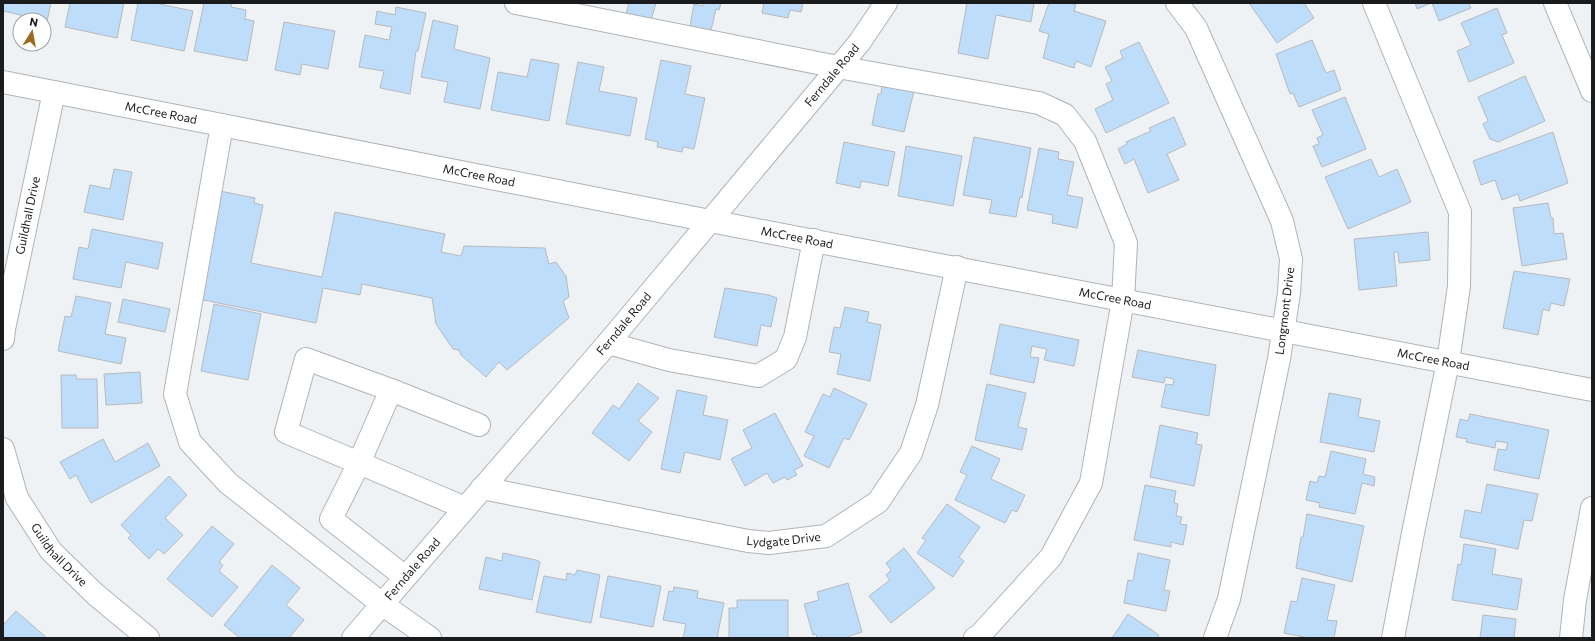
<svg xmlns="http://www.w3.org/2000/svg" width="1595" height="641" viewBox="0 0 1595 641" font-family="Commissioner,sans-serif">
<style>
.building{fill:#beddfb;stroke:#b6babd}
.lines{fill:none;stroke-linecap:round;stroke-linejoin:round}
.minor-casing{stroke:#b0b3b7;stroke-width:24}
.minor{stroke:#fff;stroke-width:22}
.labels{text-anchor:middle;stroke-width:3.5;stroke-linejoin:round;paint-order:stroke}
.street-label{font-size:12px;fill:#1a1b1c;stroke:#fff}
</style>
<rect width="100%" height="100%" fill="#eef2f5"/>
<!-- building -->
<path class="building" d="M3,3H51L47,21L3,11Z
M70,3H124L117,38L65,27Z
M138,3H155L193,11L184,51L131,40Z
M204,3H232L231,7L246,10L245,19L254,21L247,61L194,51Z
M629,3H656L651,20L626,14Z
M703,3H721L719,10L716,9L711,30L690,26L694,4L703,6Z
M764,3H803L801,12L790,10L788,18L762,13Z
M967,3H1034L1031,22L996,15L988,59L958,53Z
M1049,3H1070L1076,5L1074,11L1106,21L1091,67L1076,61L1074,68L1043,58L1049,34L1039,31Z
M1249,3H1296L1297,4L1304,3L1314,18L1277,43Z
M1415,3H1431L1417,9Z
M1432,3H1469L1471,8L1439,21Z
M396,7L426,13L418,51H416L410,94L380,88L384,71L359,67L365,35L389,40L392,27L375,24L377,11L395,15Z
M1497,8L1507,33L1502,35L1514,63L1469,82L1457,51L1471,45L1461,23Z
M433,20L458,26L454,49L490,58L480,109L444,102L448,82L421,77Z
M284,22L335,31L328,69L302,64L300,75L275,70Z
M1312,40L1326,73L1334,70L1341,90L1299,107L1293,93L1290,94L1276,54Z
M1139,42L1169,103L1106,133L1095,109L1113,100L1106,84L1112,81L1105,67L1123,58L1120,51Z
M531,59L559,64L549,121L491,110L498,72L527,77Z
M661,60L691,66L685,94L705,98L694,149L683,147L682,152L657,147L658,142L645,139Z
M578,62L604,67L599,91L637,98L630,136L566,124Z
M1525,76L1545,121L1498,142L1490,139L1483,124L1488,121L1478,97Z
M882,85L914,91L904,132L872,125L878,94H881Z
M1345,97L1366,149L1322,167L1313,146L1319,144L1317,138L1323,135L1312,110Z
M1174,117L1186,145L1167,154L1179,180L1148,193L1134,159L1125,164L1118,149L1127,144L1126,142L1151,131L1149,128Z
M1553,132L1568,183L1520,201L1518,194L1502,200L1495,180L1481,185L1473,161Z
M974,137L1031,148L1022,198L1020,197L1016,217L989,213L992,200L963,195Z
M844,142L895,152L888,186L861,181L860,188L836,183Z
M906,146L962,156L953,206L898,196Z
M1039,148L1059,152L1058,159L1074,162L1067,195L1083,198L1077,228L1052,223L1053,215L1027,210Z
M1371,159L1379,177L1397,169L1411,202L1348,229L1325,177Z
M114,169L132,172L123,220L84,212L90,185L110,189Z
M220,191L255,198L254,203L263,205L251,263L322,277L335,212L445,234L441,252L461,256L464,246L545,248L549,264L556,262L566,276L569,297L563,301L569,318L507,370L499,362L486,377L461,355L459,350L453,349L436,324L432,298L362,284L360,295L323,288L316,323L199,299Z
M1548,203L1551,218H1553L1554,234L1563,233L1567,259L1522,266L1513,208Z
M92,229L163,243L158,269L126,262L121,288L73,279L79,247L88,249Z
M1428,232L1430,260L1399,263L1398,252H1394L1397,286L1359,290L1354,239Z
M1514,271L1570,279L1564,306L1551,303L1549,311L1543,309L1538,335L1503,328Z
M725,288L769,295L777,298L771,327L761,325L757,346L714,337Z
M76,296L111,303L105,334L126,338L121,364L58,351L65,316L71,317Z
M123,299L170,309L165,332L118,322Z
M214,304L261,314L248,380L201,371Z
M845,307L869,312L867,322L881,325L870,381L837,374L841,354L829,352L834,327L840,328Z
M1000,324L1079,340L1074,366L1044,360L1047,349L1032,346L1030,357L1039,358L1034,383L990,374Z
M1138,350L1216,365L1209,416L1161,407L1166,384L1173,385L1174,379L1165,377L1164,383L1132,377Z
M140,372L142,403L106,405L104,374Z
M61,375H76L77,379H97L98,428H62Z
M638,383L659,398L638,421L652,432L629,461L592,433L613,405L619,409Z
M987,384L1026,393L1018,427L1027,429L1022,450L975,440Z
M834,388L867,404L849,440L844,438L829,468L804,456L814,436L805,432L823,394L830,397Z
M677,390L707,396L703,415L728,420L720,460L685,452L680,473L661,469Z
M1329,393L1361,399L1358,417L1380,421L1374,452L1320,442Z
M775,413L803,466L794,470L797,475L787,480L785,477L773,483L767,473L745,486L731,459L752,448L743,430Z
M1470,414L1549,430L1539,479L1494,470L1498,449L1506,450L1508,443L1496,441L1495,448L1466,442L1467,439L1456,437L1460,419L1468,421Z
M1160,425L1198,433L1196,444L1202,445L1194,486L1150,477Z
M103,439L115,462L148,443L160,466L91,503L76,475L70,479L60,462Z
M972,446L1000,459L991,479L1025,495L1017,512L1012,510L1005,523L955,500L967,475L960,472Z
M1331,451L1366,459L1363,474L1375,477L1374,486L1362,483L1355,514L1319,507L1320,503L1306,500L1310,481L1317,483L1319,476L1325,477Z
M169,476L187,495L165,518L183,535L164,554L158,549L149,559L128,538L131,535L121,525Z
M1487,484L1538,494L1532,521L1524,520L1518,549L1460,537L1465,510L1481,513Z
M1145,485L1176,491L1174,503L1178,504L1176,516L1182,517L1180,524L1187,525L1183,545L1171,542V547L1134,540Z
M947,504L980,527L959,557L964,561L953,577L917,553L926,540L922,538Z
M1307,514L1364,526L1352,582L1296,568L1301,537H1303Z
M212,526L234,544L219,562L223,565L219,571L238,587L212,617L167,579Z
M1464,544L1496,549L1492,574L1522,579L1517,610L1452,600L1458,564L1461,565Z
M904,548L935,588L891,623L869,596L890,580L886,575L891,570L886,563Z
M503,553L536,560L540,562L532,600L479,589L486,557L502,561Z
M1138,553L1170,560L1164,590L1170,591L1166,611L1124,603L1128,580L1133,581Z
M272,565L300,588L286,605L304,620L289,638H240L224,625Z
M577,570L600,575L591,623L536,612L544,576L566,580L567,573L575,575Z
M608,576L661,586L653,627L600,617Z
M1302,578L1335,585L1327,620L1337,621L1334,638H1309L1284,633L1291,601L1297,602Z
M848,583L862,632L849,636L850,638H817L816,634L813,635L804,604L819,600L817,592Z
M674,587L698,591L697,598L724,603L717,638H683L686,624L663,620L669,591L673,592Z
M737,600H788V638H729V608H737Z
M16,611L47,638H3V625Z
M1128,614L1159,635L1157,638H1112Z
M1483,615L1516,619L1514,638H1480Z"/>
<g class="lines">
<defs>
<g id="minor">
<path d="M516,3L838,67L1039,103L1065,115L1085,141L1126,243L1123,300L1091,483L1051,557L980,635L975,638"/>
<path d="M1177,3L1196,28L1282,221L1291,259L1289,293L1279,359L1229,599L1215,638"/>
<path d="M1374,3L1460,212L1459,286L1448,362L1413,533L1393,638"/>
<path d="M1555,3L1592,91"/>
<path id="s1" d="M3,82L710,221L1592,390"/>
<path d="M222,125L175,394L190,442L228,483L382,604L430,638"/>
<path id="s2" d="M3,339L4,329L54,92"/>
<path d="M608,343L669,360L758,376L786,359L795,337L814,240"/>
<path d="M391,390L359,463L331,519L405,577"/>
<path id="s3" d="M3,449L17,498L51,551L95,594L148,638"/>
<path id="s4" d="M482,488L748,541L769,543L826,536L878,502L911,453L927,405L957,267"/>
<path d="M465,508L286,432L306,359L391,390L479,425"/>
<path id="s5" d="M353,638L608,343L859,43L886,3"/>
<path d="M1571,638L1575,600L1592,508"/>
</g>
</defs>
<!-- minor casing -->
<use href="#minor" class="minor-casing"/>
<!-- minor -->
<use href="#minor" class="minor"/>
</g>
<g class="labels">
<!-- street labels -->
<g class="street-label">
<text dy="4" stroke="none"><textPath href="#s5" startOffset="739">Ferndale Road</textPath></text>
<text dy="4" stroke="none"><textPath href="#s1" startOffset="161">McCree Road</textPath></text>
<text dy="4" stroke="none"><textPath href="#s1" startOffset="485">McCree Road</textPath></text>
<text dy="4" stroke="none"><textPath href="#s2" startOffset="126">Guildhall Drive</textPath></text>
<text dy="4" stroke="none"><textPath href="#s1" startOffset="809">McCree Road</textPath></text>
<text dy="4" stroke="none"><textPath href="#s1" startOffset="1133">McCree Road</textPath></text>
<text transform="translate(1285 311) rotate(-83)" y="4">Longmont Drive</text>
<text dy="4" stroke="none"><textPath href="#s5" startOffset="415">Ferndale Road</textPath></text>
<text dy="4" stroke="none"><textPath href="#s1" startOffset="1457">McCree Road</textPath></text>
<text dy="4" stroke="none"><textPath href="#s4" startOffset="307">Lydgate Drive</textPath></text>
<text dy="4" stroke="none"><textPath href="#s3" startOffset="122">Guildhall Drive</textPath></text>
<text dy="4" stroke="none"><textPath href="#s5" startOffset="91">Ferndale Road</textPath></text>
</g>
</g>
<!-- border -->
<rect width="1595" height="641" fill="none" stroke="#1a1b1c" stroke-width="8"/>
<!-- north arrow -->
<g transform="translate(32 32) rotate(11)"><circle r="19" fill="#ffffff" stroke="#a3a4a4"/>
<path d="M0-3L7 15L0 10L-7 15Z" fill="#9c6a1f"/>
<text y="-6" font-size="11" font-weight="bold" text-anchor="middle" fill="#1a1b1c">N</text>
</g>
</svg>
